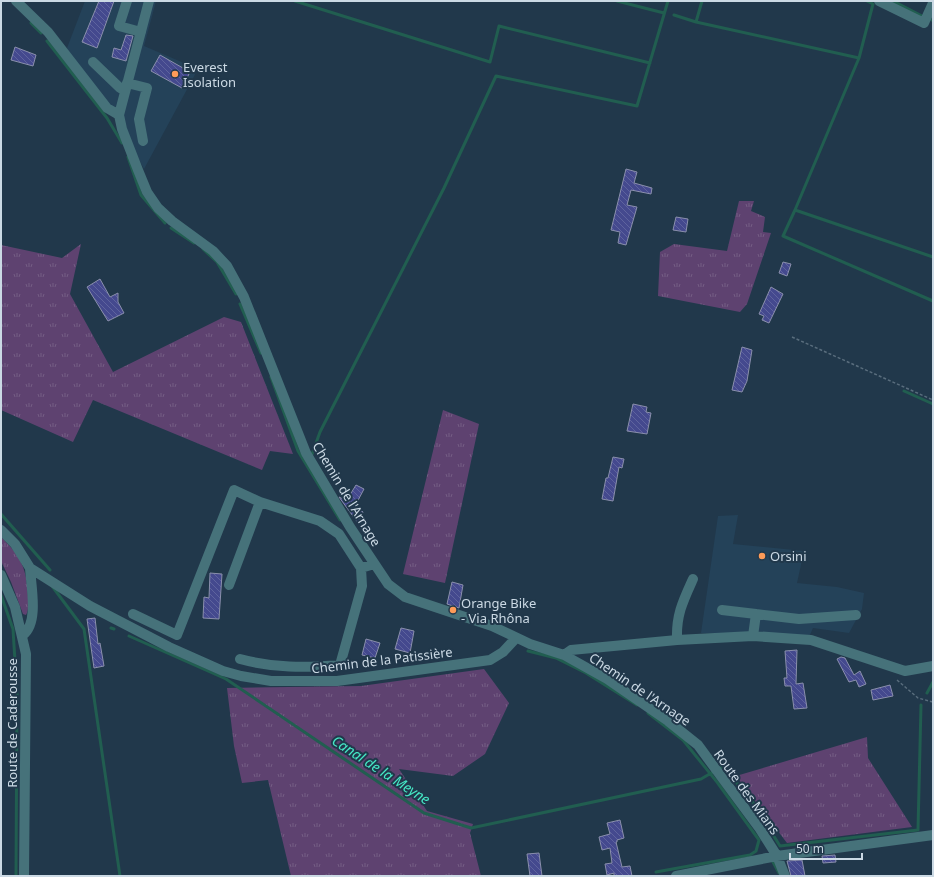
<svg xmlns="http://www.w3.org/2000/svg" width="934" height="877" viewBox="0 0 934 877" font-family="'Noto Sans',sans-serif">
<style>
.built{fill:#244259}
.grass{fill:url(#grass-tufts)}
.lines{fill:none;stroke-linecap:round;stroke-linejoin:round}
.stream{stroke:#215e50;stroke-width:3}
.building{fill:url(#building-back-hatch);stroke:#8a8fac}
.path{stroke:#596d7d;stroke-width:1.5;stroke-dasharray:3 2;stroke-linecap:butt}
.minor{stroke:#46727a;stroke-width:10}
.poi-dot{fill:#fe9b58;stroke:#21384b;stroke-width:1.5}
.labels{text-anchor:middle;stroke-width:4;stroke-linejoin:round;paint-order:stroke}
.poi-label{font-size:13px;fill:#cbd9e4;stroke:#21384b;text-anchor:start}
.street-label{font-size:13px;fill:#cbd9e4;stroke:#21384b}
.water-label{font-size:14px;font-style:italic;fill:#46eac7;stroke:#21384b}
</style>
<defs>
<pattern id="grass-tufts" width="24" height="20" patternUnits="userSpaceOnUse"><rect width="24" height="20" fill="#5e4270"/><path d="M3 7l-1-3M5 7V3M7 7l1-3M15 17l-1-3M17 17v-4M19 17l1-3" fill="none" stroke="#745d84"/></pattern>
<pattern id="building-back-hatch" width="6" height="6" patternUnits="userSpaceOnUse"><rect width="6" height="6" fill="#44498e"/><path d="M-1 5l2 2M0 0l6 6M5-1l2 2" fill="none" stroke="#5e639e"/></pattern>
</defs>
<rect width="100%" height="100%" fill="#21384b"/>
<!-- built -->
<path class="built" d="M85,1H156L144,46L198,69L144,169L110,106L73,61L67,48Z
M738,515L733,544L804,551L797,583L837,587L864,593L862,609L849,633L813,628L809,637L767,633H701L718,516Z"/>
<!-- grass -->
<path class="grass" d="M739,201H754L751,211L765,217L763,232L771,233L747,304L740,312L658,296L660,252L674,244L727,251Z
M81,244L70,294L113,372L224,317L241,322L293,454L270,451L262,470L93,400L73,442L1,410V245L62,258Z
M443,410L479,424L445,583L403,574Z
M1,537C21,556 27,569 28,597C28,603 29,610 26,615L23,614L11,582L1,561Z
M484,669L509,703L485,754L453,776L399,769L427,811L473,824L470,833L481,876H291L268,780L242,783L234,746L227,688L361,686Z
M867,737L868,758L912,827L787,843L736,776Z"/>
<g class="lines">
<!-- stream -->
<path class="stream" d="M295,1L490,62L499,26L650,63
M617,1L664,13
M893,1L922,16
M674,15L696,22L702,1
M932,20L933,21
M696,22L859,58
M31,23L41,33
M47,41L107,118L122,143
M128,157L141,195L165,223
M795,210L859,58L873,4L867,1
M171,228L194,243
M203,249L217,262L236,294
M933,257L795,210L783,236L933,301
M240,304L261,353
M271,377L298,451L340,520
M904,391L933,404
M311,457L320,432L444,188L496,76L637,106L668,1
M1,514L50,570
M52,586L84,629L120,876
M1,595L13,629L17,694L16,876
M111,628L114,629
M129,636L226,679L424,813L471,828L701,779L713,772
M528,651L556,658L586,673L637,705
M927,693L933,682
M648,713L683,740L717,782L759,840L756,851L750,855L656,872
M720,768L723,766L754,804L780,846L918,830L921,705
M773,862L779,873"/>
</g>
<!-- building -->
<path class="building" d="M99,1H114L97,48L82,42Z
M126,35L133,36L126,61L112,57L114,48L121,50Z
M15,47L36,55L33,66L11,60Z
M160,55L190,72L182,88L151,71Z
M626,169L637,172L634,183L652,188L651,194L631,190L627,205L637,207L626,245L618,243L620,232L611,230Z
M676,217L688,219L686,232L673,230Z
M783,262L791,264L787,276L779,273Z
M100,279L110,297L118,293V302L124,313L108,321L87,287Z
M771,287L783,294L769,323L762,320L764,316L759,314Z
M742,347L752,350L747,381L742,392L732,390Z
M633,404L647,407L646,412L651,413L647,434L627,431Z
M613,457L624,459L622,468L619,467L613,501L602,499L606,478H608Z
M356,485L364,489L355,506L363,512L358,523L339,497L349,502L351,500L348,498Z
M210,573L222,574L219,619L203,618L204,597L209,598Z
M452,582L463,585L459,608L447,604Z
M95,618L98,644L100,643L104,666L94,668L87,619Z
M401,628L414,631L410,653L395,649Z
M366,639L380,643L375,658L362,655Z
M797,650L796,684L803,683L807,708L794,709L791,686H785L784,678H787L785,651Z
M841,657L845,658L854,675L860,671L866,684L859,687L856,680L849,682L837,659Z
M890,685L893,696L873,700L871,690Z
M620,820L624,838L617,840V842H616L622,867L630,866L632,876H614V873L607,875L605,864L612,863L610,848L602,850L599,837L610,834L607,823Z
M539,853L542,876H530L527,854Z
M835,855L836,862L823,863L822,856Z
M802,860L805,876H791L787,861Z"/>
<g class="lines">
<!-- path -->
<path class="path" d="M792,337L933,400
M897,680L918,698L933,702"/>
<!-- minor -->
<path class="minor" d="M16,1L48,32L107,108L119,115
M127,1L119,26L141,32
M149,1L119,115L122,129L138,170L147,192L158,208L172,221L213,251L227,266L244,297L306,453L350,527L388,584L405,597L492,626L530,644L564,655L607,679L668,721L698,745L709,760L760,829L777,856L785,876
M879,1L924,23L933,3
M93,62L119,87L125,91
M127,83L147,88L139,119L143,141
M1,530L15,544L30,568L90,606L169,647L223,671L241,676L271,681H337L490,660L503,652L516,638
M1,575L15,607L26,654L24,876
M229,585L260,502
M722,610L756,614L753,636
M133,614L177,635L234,490L260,502L320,521L339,534L361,568L374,564
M756,614L799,619L856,615
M23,635C39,623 31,586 30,568
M677,640C676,615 683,601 693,579
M564,655L571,650L677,640L753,636L811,640L905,671L933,666
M240,659C273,668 305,668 340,665L362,586L361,568
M676,876L777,856L933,835"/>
</g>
<!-- markers -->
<g class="poi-dot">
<circle cx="175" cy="74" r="4"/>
<circle cx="762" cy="556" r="4"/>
<circle cx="453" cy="610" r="4"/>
</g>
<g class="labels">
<!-- poi labels -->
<g class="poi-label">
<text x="183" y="72">Everest<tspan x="183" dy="15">Isolation</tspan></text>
<text x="770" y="561">Orsini</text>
<text x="461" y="608">Orange Bike<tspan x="461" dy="15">- Via Rhôna</tspan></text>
</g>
<!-- street labels -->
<g class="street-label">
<text transform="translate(347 494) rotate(59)" y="5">Chemin de l'Arnage</text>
<text transform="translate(382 660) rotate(-7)" y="5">Chemin de la Patissière</text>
<text transform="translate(640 689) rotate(34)" y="5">Chemin de l'Arnage</text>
<text transform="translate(12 723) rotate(-90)" y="5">Route de Caderousse</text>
<text transform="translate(747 792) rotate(54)" y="5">Route des Mians</text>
</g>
<!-- water labels -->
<g class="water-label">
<text transform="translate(381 770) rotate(33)" y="5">Canal de la Meyne</text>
</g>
</g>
<!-- border -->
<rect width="934" height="877" fill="none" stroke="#cbd9e4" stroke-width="4"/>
<!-- scale -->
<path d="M790 853v6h72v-6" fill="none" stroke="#cbd9e4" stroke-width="2"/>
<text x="796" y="853" font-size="12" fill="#cbd9e4" stroke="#21384b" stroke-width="3" paint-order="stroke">50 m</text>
</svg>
